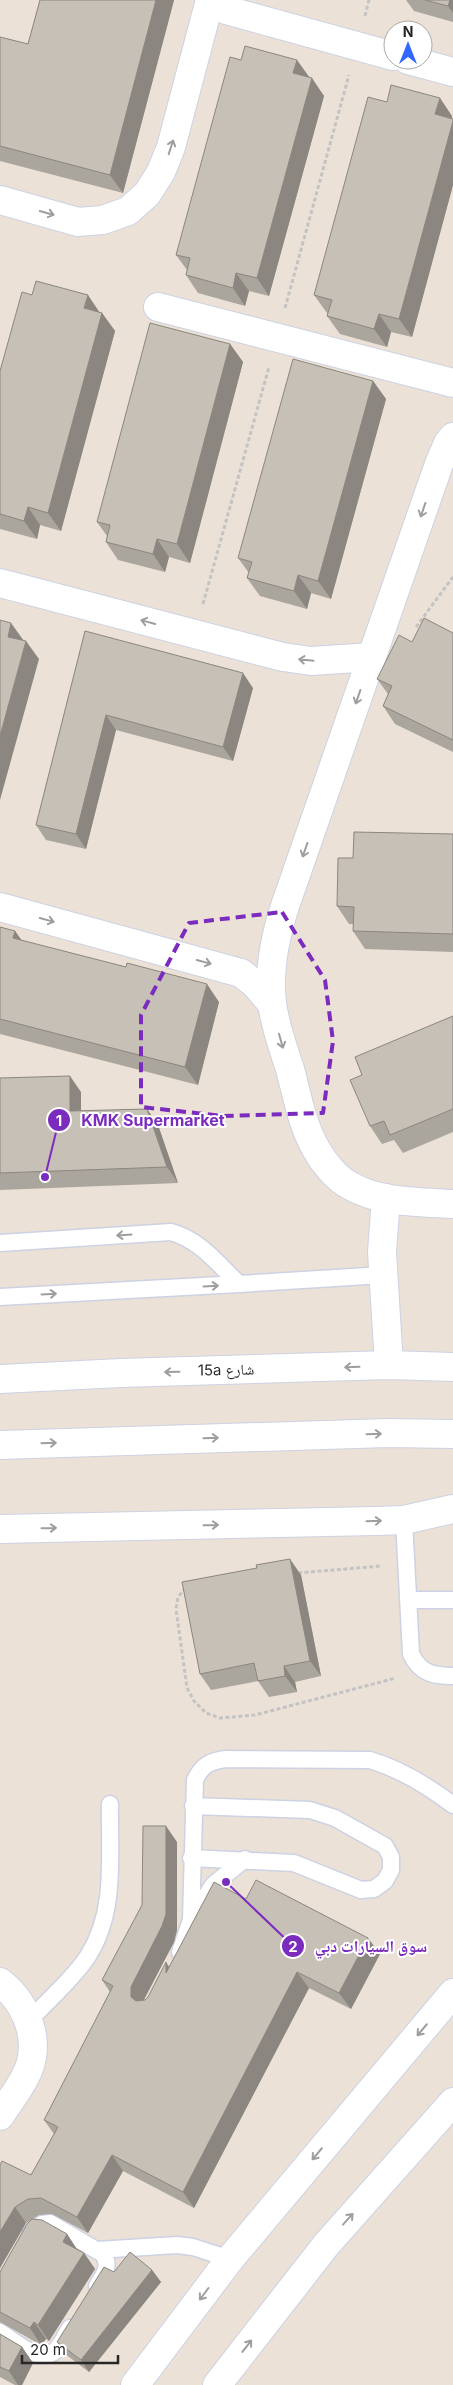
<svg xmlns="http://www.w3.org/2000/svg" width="453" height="2385" viewBox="0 0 453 2385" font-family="Inter,'Noto Naskh Arabic',sans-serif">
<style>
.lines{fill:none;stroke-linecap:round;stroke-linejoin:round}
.lane-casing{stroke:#ccd2e3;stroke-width:19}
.street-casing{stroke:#ccd2e3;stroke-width:30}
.secondary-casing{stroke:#ccd2e3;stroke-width:30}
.path{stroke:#c3c3c3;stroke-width:3;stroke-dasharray:4 2.5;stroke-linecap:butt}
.lane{stroke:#fff;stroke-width:16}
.street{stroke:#fff;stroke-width:28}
.secondary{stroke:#fff;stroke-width:28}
.wall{fill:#aaa59d}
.shaded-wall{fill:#8b867f}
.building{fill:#c6c0b6;stroke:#8b867f}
.oneway{stroke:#9e9e9e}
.marked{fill:none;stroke:#7b2cbf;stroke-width:4;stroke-dasharray:10 6;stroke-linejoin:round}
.labels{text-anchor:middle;stroke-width:4;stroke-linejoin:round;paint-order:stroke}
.street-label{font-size:15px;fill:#272727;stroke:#fff}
.leader{fill:none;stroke:#7b2cbf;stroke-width:2}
.callout-dot{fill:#7b2cbf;stroke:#fff;stroke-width:2}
.mark-label{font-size:15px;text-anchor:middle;font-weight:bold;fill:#fff}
.callout-label{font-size:16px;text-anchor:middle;font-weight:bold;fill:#7b2cbf;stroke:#fff;stroke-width:4;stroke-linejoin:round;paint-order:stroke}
</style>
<rect width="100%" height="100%" fill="#ece1d7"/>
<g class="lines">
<defs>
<path id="lane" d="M0,1243L171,1232C200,1240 218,1264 239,1284L0,1297
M239,1284L383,1275
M404,1520L411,1654C420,1673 433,1676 453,1676
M408,1600H453
M191,1858L294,1863L361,1890L374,1889L385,1881L391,1870V1857L385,1846L335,1818L310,1810L193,1806
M192,1918L213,1885L245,1859
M180,1952L191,1920L195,1780C202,1765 210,1761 226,1759L370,1760C400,1769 428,1786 453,1805
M29,2021C47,2001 75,1977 88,1956C117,1911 109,1854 110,1804
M31,2233L42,2224L50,2223L103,2254C111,2266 104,2275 97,2286
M97,2250L177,2245L193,2247L230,2259
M0,2332C13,2340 37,2362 52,2353C60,2349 65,2335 70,2328"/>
<path id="street" d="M226,10L393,56
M408,60L453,72
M0,200L78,222L103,220L128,211L147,194L161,172L171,147L210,0
M158,307L453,383
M453,437L448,443L439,464L285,906C275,937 268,970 272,1003C275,1026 283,1048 290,1069C297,1095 302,1125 316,1149C323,1162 336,1178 349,1185C379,1203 419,1202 453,1204
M0,583L283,657L311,661L372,657
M0,907L241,973L255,984L272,1004
M386,1198L382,1252L389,1365
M0,1529L376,1521L404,1520L453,1509
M0,1982C28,2004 43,2044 25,2077C18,2091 8,2103 0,2116
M135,2385L230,2259L453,1993
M217,2385L326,2245L453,2102"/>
<path id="secondary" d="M0,1379L121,1373L389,1365L453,1367
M0,1445L388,1433L453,1434"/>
</defs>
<!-- lane casing -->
<use href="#lane" class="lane-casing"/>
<!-- street casing -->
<use href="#street" class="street-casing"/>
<!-- secondary casing -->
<use href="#secondary" class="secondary-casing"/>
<!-- path -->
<path class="path" d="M365,16L369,0
M285,308L349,75
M203,604L269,367
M416,627L453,577
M298,1573L381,1566
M186,1588L178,1597L176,1609L187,1688L194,1701L206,1713L220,1718L255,1715L396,1678"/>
<!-- lane -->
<use href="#lane" class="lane"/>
<!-- street -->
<use href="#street" class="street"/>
<!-- secondary -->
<use href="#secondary" class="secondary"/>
</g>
<!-- wall -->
<path class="wall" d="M40,0H174L123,193L0,161V37L28,44Z
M406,0H453V22L414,11Z
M241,60L309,77L324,96L269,296L249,291L245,306L198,293L186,275L187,270L176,255Z
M387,102L452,116V119H453V185L412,337L391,332L387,347L340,334L327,316L328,313H327L314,295Z
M100,312L102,313L115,331L61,531L40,525L37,539L0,529V371Z
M230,344L243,362L190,563L169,557L165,572L118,560L106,542L107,536L97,522Z
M373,381L386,399L331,599L311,593L307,609L260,596L247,578L249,573L238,558Z
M85,631L253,688L233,761L116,730L86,849L46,840L36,825Z
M453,633V752L395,724L383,706L388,694L377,679L412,642Z
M453,834V952L365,949L353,931V924H349L337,906L353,858Z
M0,927L15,931L21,940L219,1002L198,1085L0,1034Z
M453,1016V1132L403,1153L394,1140L382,1144L370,1126L362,1075Z
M0,1078L81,1092V1111L147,1109L158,1125L178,1183L0,1190Z
M301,1575L321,1676L295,1682L297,1692L269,1697L258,1681L211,1690L200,1674Z
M177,1842V1930L174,1942L144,2000L148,1997L169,1967L246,1899L380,1954L351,2009L309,1988L194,2208L123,2171L88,2233L52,2214L39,2215L33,2219L67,2234L77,2249L84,2253L95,2269L49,2341L46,2339L41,2345L0,2322V2272L30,2221L26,2223L0,2268V2165L31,2175L54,2134L44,2120L110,1992L102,1980Z
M152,2270L161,2282L89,2372L65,2354L57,2342L114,2272Z
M0,2334L22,2347L33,2363L22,2385H15L0,2377Z"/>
<!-- shaded-wall -->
<path class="shaded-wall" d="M156,0H174L123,193L110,175Z
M450,0H453V13L448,6Z
M297,60L310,78L293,73Z
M312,78L324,96L269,296L257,278Z
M440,98L452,116L448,132L435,114Z
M453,121V185L412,337L399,319Z
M236,273L249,291L245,306L233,288Z
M88,295L100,313L84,308Z
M102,313L115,331L61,531L48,513Z
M379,314L391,332L387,347L374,329Z
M230,344L243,362L190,563L177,544Z
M373,381L386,399L331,599L318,581Z
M28,507L40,525L37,539L24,521Z
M157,539L169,557L165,572L153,554Z
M298,575L311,593L307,609L294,591Z
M11,623L24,641L8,637Z
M26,641L39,659L0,800V736Z
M243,673L253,688L233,761L223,747Z
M106,715L116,730L86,849L76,834Z
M15,931L28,949L13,938Z
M207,984L219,1002L198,1085L185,1067Z
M70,1076L81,1092V1127L70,1111Z
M147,1109L158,1125L178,1183L167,1167Z
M290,1559L301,1575L321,1676L310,1661Z
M284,1666L295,1682L297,1692L285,1676Z
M166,1826L177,1842V1930L174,1942L142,2003V2013L131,1997V1987Z
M368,1938L380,1954L351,2009L339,1993Z
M166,1962L177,1979L166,1973Z
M297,1972L309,1988L194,2208L183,2192Z
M112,2155L123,2171L88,2233L77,2217Z
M15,2207L26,2223L0,2268V2232Z
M67,2234L78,2251L63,2242Z
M84,2253L95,2269L49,2341L38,2325Z
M152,2270L161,2282L89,2372L81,2360Z
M34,2322L46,2339L41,2345L30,2328Z
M22,2347L33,2363L22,2385H18L9,2371Z"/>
<!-- building -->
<path class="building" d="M40,0H156L110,175L0,146V37L28,44Z
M425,0H450L448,6Z
M245,46L297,60L293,73L312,78L257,278L236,273L233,288L186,275L190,258L176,255L230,57L241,60Z
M391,85L440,98L435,114L453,119V121L399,319L379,314L374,329L327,316L332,300L314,295L368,97L387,102Z
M36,281L88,295L84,308L102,313L48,513L28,507L24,521L0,514V371L22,292L32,295Z
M150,323L230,344L177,544L157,539L153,554L106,542L110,525L97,522Z
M293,359L373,381L318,581L298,575L294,591L247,578L252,562L238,558Z
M424,618L453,633V740L383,706L392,686L377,679L399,635L412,642Z
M0,620L11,623L8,637L26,641L0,736Z
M85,631L243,673L223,747L106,715L76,834L36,825Z
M354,832L453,834V934L353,931L354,907L337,906L338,858H353Z
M0,927L15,931L13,938L126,967L127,963L207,984L185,1067L0,1019Z
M453,1016V1109L390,1135L384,1121L370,1126L350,1080L362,1075L355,1057Z
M70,1076V1111L147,1109L167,1167L0,1173V1078Z
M290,1559L310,1661L284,1666L285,1676L258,1681L254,1663L200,1674L182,1582L257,1568L256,1565Z
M143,1826H166V1914L162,1926L131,1987V1997L136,2001L145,2000L148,1997L166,1962V1973L214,1882L246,1899L256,1880L368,1938L339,1993L297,1972L183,2192L112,2155L77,2217L41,2198L28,2199L15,2207L0,2232V2165L2,2161L31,2175L58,2127L44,2120L113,1986L102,1980L142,1905Z
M32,2219L42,2220L67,2234L63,2242L84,2253L38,2325L34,2322L30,2328L0,2312V2272L27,2224Z
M130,2252L152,2270L81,2360L57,2342L104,2267L114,2272Z
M0,2334L22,2347L9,2371L0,2367Z"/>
<!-- one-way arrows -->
<defs><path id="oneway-shaft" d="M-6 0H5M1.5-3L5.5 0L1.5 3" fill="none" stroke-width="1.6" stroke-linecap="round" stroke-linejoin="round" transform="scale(1.25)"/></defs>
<g class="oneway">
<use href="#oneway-shaft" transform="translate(171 147) rotate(-72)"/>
<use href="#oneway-shaft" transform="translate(47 213) rotate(16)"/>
<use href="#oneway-shaft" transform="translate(423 510) rotate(109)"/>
<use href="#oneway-shaft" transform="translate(148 622) rotate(-165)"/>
<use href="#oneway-shaft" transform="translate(306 660) rotate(-174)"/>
<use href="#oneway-shaft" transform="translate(358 697) rotate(109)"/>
<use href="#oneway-shaft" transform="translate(305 850) rotate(109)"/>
<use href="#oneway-shaft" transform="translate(47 920) rotate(15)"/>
<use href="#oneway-shaft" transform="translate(204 962) rotate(15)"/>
<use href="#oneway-shaft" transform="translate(281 1041) rotate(74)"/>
<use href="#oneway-shaft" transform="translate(124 1235) rotate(176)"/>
<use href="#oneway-shaft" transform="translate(211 1286) rotate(-3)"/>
<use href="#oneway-shaft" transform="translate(49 1294) rotate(-3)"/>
<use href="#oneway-shaft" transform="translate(352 1367) rotate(178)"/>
<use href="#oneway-shaft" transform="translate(172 1372) rotate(179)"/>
<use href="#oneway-shaft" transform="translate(374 1434) rotate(-2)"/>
<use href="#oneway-shaft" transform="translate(211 1438) rotate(-2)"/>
<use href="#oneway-shaft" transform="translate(49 1443) rotate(-2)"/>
<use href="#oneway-shaft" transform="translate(374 1521) rotate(-2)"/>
<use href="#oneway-shaft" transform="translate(211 1525) rotate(-1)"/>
<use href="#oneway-shaft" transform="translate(49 1528) rotate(-1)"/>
<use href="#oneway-shaft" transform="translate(422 2030) rotate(130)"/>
<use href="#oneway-shaft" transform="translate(317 2154) rotate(130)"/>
<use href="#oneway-shaft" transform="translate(348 2219) rotate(-48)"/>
<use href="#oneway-shaft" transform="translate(204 2294) rotate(127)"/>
<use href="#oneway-shaft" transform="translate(247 2346) rotate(-52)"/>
</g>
<!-- marked area -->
<path class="marked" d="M282,912L325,980L333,1041L323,1113L223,1116L141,1107V1015L189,923Z"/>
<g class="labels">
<!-- street labels -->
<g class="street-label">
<text transform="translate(226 1370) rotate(-1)" y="5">15a شارع</text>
</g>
</g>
<!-- callouts -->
<path class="leader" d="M45 1177L59 1120M226 1882L293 1946"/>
<g class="callout-dot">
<circle cx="45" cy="1177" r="5"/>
<circle cx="226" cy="1882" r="5"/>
<circle cx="59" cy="1120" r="12"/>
<circle cx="293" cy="1946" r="12"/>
</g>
<g class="mark-label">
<text x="59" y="1126">1</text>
<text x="293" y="1952">2</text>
</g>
<g class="callout-label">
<text x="153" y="1126">KMK Supermarket</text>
<text x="371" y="1952">سوق السيارات دبي</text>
</g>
<!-- north arrow -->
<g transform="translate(408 45)"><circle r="24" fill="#ffffff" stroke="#a9a9a9"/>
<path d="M0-4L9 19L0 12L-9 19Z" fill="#3166ff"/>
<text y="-8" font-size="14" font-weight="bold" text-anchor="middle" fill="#272727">N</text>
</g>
<!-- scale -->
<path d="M22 2355v8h96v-8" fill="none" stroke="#272727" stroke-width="2.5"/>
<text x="30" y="2355" font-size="15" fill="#272727" stroke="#ffffff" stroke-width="4" paint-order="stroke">20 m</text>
</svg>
